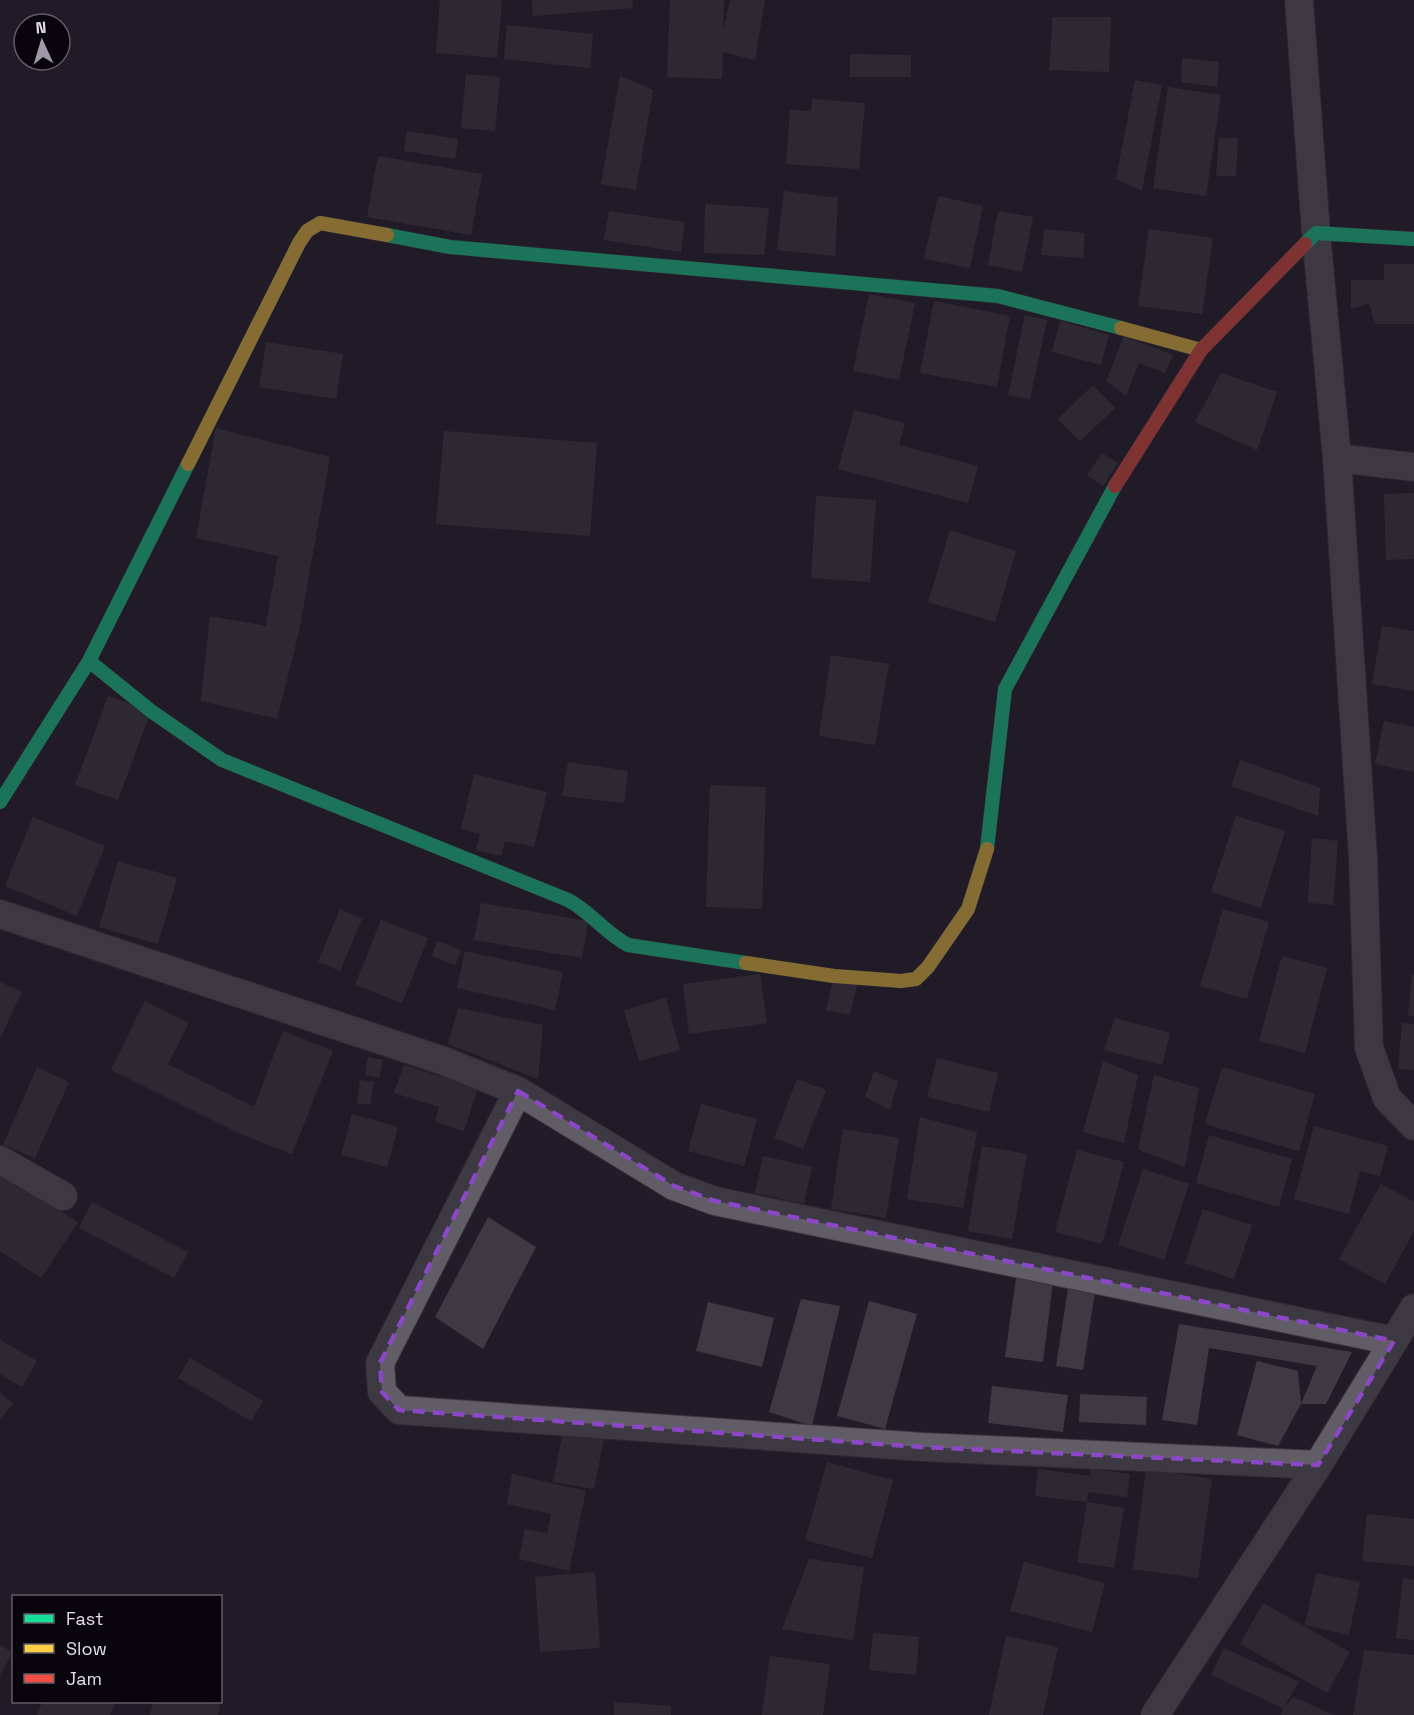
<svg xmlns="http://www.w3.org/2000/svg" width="1414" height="1715" viewBox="0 0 1414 1715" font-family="'Space Grotesk',sans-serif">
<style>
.building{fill:#3f3943}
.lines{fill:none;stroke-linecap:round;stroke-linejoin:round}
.street-casing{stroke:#3a373f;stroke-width:30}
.fast-casing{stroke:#3a373f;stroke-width:15}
.slow-casing{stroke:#3a373f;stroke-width:15}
.jam-casing{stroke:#3a373f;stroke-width:15}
.street{stroke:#615d66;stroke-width:28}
.fast{stroke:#16e098;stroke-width:14}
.slow{stroke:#ffcf43;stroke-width:14}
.jam{stroke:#f24e42;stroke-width:14}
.marked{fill:none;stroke:#8b47c6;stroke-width:4.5;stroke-dasharray:12 8;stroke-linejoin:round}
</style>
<rect width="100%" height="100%" fill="#211c27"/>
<!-- building -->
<path class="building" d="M440,0H502L497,58L436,53Z
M532,0H632L633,8L533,16Z
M670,0H724L723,31L730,0H765L755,60L723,52L722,79L667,77Z
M1053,17H1111L1109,72L1049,70Z
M507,25L593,34L590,68L504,59Z
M850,54L911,55V77H850Z
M1182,58L1219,62L1217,87L1181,82Z
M466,74L500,77L495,131L461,128Z
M620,76L653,90L636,190L601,184Z
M1135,80L1162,85L1142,191L1116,179Z
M1168,87L1221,95L1206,196L1153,188Z
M812,99L865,103L859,169L786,164L790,110L811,111Z
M407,131L458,139L455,159L404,151Z
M1219,138H1238L1236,176H1216Z
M378,156L482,174L471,235L367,217Z
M784,191L838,198L835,256L777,250Z
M938,196L983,206L970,268L924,259Z
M705,204L769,208L764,255L704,253Z
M609,211L685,222L681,252L604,240Z
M998,211L1033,217L1022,272L988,265Z
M1044,229L1085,233L1083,258L1041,255Z
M1149,229L1213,238L1202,314L1138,306Z
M1384,264H1414V324H1375L1369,303L1351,309V280H1384Z
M869,294L915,303L899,380L853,371Z
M934,301L1010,316L997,387L920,373Z
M1025,315L1047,320L1030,399L1008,395Z
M1060,321L1109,335L1101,365L1052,352Z
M1124,336L1173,355L1165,373L1139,363L1126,396L1106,381Z
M266,342L343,354L336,399L259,387Z
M1221,373L1277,392L1257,450L1195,422Z
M1093,385L1115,408L1080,441L1058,419Z
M854,410L905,423L899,445L978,466L968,503L838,469Z
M216,428L330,457L299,632L277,719L201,701L210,616L266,626L278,556L196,538Z
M444,431L597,443L590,536L436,524Z
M1102,453L1118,463L1103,486L1087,475Z
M1414,493V559L1386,560L1384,494Z
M816,496L876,500L870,582L811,578Z
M950,530L1016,551L995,622L928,602Z
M1382,626L1414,631V691L1372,684Z
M831,655L889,664L875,745L819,736Z
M108,696L151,711L118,800L75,785Z
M1384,721L1414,727V772L1375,764Z
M1240,760L1320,788L1318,816L1231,786Z
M568,762L628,771L624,803L562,796Z
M474,774L547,792L534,847L505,841L501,856L476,850L480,834L461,829Z
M710,785L766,787L762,909L706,907Z
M1236,816L1285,831L1261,908L1211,892Z
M33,817L105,846L77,916L5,886Z
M1312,838L1338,841L1333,905L1308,903Z
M118,861L177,878L158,944L99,927Z
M481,903L588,921L582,958L474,940Z
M340,909L362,919L340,971L318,962Z
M1223,909L1269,922L1247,999L1200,986Z
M381,920L428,938L402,1003L355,985Z
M437,941L461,950L455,965L432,956Z
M465,951L563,972L555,1010L457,988Z
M1282,956L1327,968L1305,1053L1259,1041Z
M760,974L767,1023L689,1034L683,984Z
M1412,974H1414V1016H1408Z
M834,976L858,981L850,1015L826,1010Z
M0,982L22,992L0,1038Z
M666,998L680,1050L639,1061L624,1010Z
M145,1001L189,1023L168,1064L254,1107L283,1031L333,1051L292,1154L243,1135L111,1070L133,1025L143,1029L133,1024Z
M458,1008L543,1025L538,1079L448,1044Z
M1115,1018L1170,1033L1162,1065L1104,1050Z
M1402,1023L1414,1024V1070L1398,1069Z
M368,1057L383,1060L379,1078L365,1075Z
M937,1058L998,1073L989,1112L927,1097Z
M1103,1061L1138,1075L1124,1143L1083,1132Z
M404,1065L478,1088L464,1131L435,1122L439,1107L394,1093Z
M37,1067L69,1082L35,1158L3,1145Z
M1222,1067L1315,1094L1299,1151L1205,1124Z
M874,1071L898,1081L890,1110L865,1097Z
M1154,1075L1199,1088L1185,1167L1138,1150Z
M797,1079L826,1090L803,1149L774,1138Z
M360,1080L374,1082L370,1105L357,1103Z
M701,1104L757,1119L744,1166L688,1151Z
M352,1114L398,1127L387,1167L341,1155Z
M920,1117L977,1132L963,1208L907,1199Z
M1314,1126L1388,1146L1380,1176L1360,1171L1349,1214L1294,1199Z
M843,1129L899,1138L886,1218L831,1209Z
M1209,1135L1292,1159L1279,1207L1196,1183Z
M982,1146L1027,1154L1012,1239L968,1231Z
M1077,1150L1124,1162L1102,1244L1055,1232Z
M763,1156L812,1167L804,1204L755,1193Z
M1143,1169L1189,1184L1164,1260L1118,1245Z
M0,1172L78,1222L41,1278L0,1251Z
M1381,1184L1414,1202V1231L1385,1284L1339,1259Z
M92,1202L188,1252L174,1278L79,1228Z
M1203,1209L1252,1225L1234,1279L1185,1263Z
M488,1217L536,1247L483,1349L435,1317Z
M1016,1278L1053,1283L1043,1362L1005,1357Z
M1068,1288L1095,1292L1083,1370L1056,1366Z
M801,1299L840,1306L812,1426L769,1412Z
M869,1301L917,1314L885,1429L837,1416Z
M708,1302L774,1318L762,1367L696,1351Z
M1179,1324L1352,1352L1326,1404H1301L1317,1366L1209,1348L1197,1425L1162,1420Z
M0,1340L37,1361L22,1387L0,1374Z
M190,1358L263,1401L251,1421L178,1378Z
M1257,1361L1298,1371L1301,1404L1278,1446L1237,1435Z
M992,1386L1068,1395L1063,1432L988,1423Z
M0,1393L13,1404L0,1419Z
M1080,1394L1147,1397L1146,1425L1079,1422Z
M563,1431L604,1438L594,1489L553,1482Z
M827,1462L893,1480L872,1558L805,1540Z
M1038,1469L1090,1476V1469L1130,1474L1127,1497L1088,1492L1087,1502L1035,1496Z
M1146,1469L1212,1479L1198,1578L1133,1569Z
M512,1474L586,1491L569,1571L519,1559L525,1529L547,1533L551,1514L507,1504Z
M1087,1502L1124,1508L1114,1568L1077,1562Z
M1367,1514L1414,1519V1566L1362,1561Z
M809,1559L864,1567L853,1640L782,1629Z
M1024,1562L1105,1583L1092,1632L1010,1611Z
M595,1572L600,1648L540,1652L535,1577Z
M1316,1573L1360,1582L1349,1635L1305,1625Z
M1403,1578L1414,1580V1640L1396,1638Z
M1263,1603L1350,1652L1327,1693L1240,1644Z
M873,1633L919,1637L916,1675L869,1670Z
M1006,1636L1058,1647L1043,1715H989Z
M0,1645L12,1652L0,1675Z
M1224,1648L1299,1682L1283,1708L1211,1675Z
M1364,1650L1414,1655V1715H1353Z
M770,1656L830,1664L823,1715H762Z
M1293,1697L1334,1715H1281L1283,1708Z
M42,1702H116L110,1715H37Z
M153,1702H207L220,1705L218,1715H150Z
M614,1702L671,1706V1715H614Z"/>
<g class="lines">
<defs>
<path id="street" d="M1299,0L1316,233L1337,458L1363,857L1369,1048L1387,1098L1414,1126
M1337,458L1414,467
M0,914L444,1061L518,1091L674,1186L715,1201L1394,1341
M518,1091L380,1363L382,1392L399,1410L922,1447L1318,1465
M0,1160L63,1196
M1155,1715L1318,1465L1414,1308"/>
<path id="fast" d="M387,235L450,247L998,296L1121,328
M1305,244L1316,233L1414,239
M89,661L151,711L222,760L568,900C591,912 605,933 628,945L746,963
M0,802L89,661L188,464
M987,849L1005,689L1115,486"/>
<path id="slow" d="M1121,328L1201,350
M188,464L299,243L307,231L320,223L387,235
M746,963L834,976L901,981L916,979L928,967L968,909L987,849"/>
<path id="jam" d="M1115,486L1201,350L1305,244"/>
</defs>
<!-- street casing -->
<use href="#street" class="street-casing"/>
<!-- fast casing -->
<use href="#fast" class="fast-casing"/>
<!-- slow casing -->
<use href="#slow" class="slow-casing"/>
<!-- jam casing -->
<use href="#jam" class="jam-casing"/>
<!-- street -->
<use href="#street" class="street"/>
<!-- fast -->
<use href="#fast" class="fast"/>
<!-- slow -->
<use href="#slow" class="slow"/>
<!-- jam -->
<use href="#jam" class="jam"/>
</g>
<!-- marked area -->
<path d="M0 0H1414V1715H0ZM518,1091L674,1186L715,1201L1394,1341L1318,1465L922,1447L399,1410L382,1392L380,1363Z" fill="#211c27" fill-opacity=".55" fill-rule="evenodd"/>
<path class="marked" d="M518,1091L674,1186L715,1201L1394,1341L1318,1465L922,1447L399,1410L382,1392L380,1363Z"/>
<!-- legend -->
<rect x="12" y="1595" width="210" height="108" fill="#09050d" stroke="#615c67" stroke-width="1.5"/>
<rect x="24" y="1614" width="30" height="9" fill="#16e098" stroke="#615c67" stroke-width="1.5"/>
<text x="66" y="1625" font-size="18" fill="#e4deed">Fast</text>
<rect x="24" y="1644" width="30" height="9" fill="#ffcf43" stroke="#615c67" stroke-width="1.5"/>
<text x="66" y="1655" font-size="18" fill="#e4deed">Slow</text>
<rect x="24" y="1674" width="30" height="9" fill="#f24e42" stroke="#615c67" stroke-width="1.5"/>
<text x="66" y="1685" font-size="18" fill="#e4deed">Jam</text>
<!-- north arrow -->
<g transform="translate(42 42) rotate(356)"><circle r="28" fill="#09050d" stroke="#615c67" stroke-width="1.5"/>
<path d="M0-4.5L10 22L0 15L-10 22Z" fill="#a09aa8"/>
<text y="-9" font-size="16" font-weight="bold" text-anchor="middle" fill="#e4deed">N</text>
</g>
</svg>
